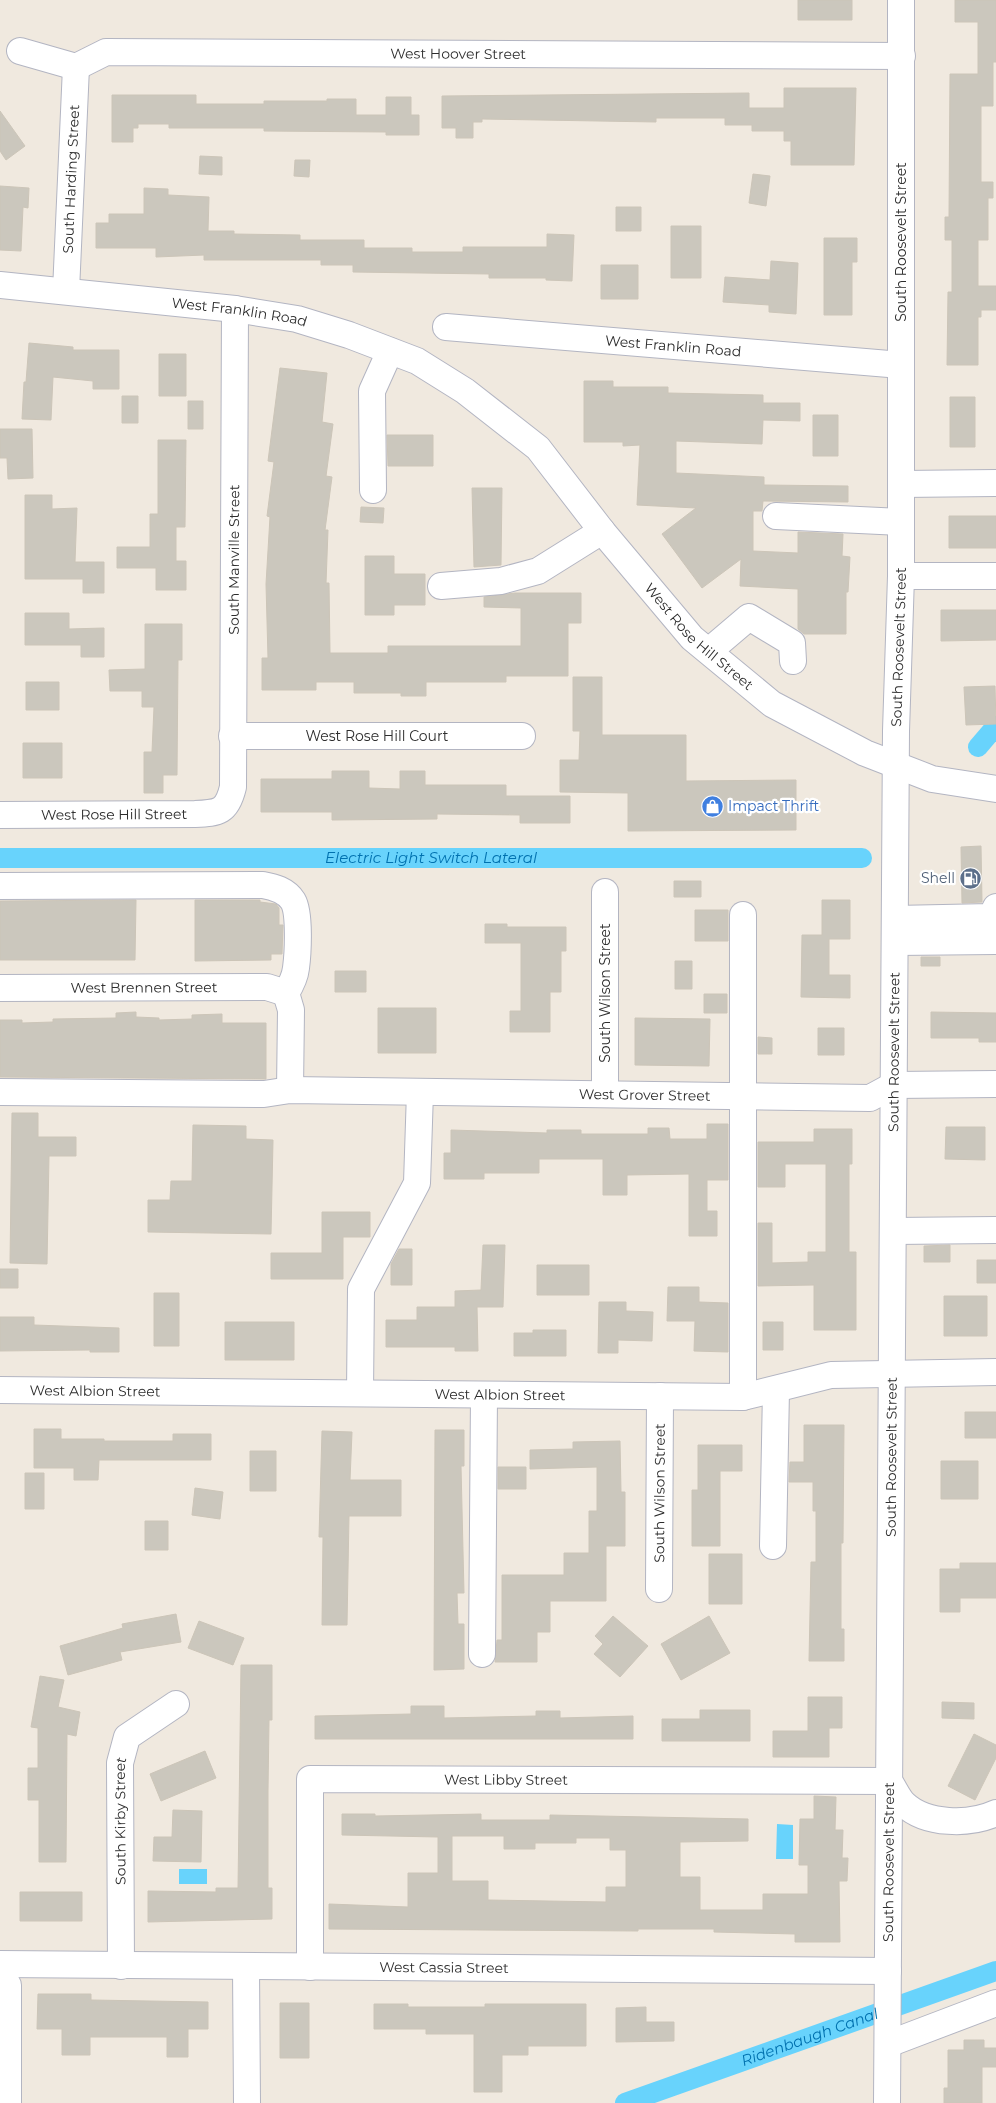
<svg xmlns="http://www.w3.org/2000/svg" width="996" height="2103" viewBox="0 0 996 2103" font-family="Montserrat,sans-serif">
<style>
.water{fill:#68d3fc}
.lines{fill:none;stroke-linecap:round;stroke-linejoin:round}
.canal{stroke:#68d3fc;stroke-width:20}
.building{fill:#cbc7bd;stroke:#ccc5b8;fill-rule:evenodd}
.minor-casing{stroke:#b3b5c2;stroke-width:28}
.minor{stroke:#fff;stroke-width:26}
.labels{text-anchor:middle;stroke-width:4.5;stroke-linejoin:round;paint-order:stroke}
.street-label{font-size:14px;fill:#2d2d2d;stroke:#fff}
.shop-label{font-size:14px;fill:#366cbe;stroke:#fff;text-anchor:start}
.service-label{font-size:14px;fill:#4e5e75;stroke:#fff;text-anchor:end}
.water-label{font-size:15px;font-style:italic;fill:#0071af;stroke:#fff}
</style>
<rect width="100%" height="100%" fill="#f0e9df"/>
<!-- water -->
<path class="water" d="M777,1824L793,1825V1859H776Z
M179,1869H207V1884H179Z"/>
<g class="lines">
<!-- canal -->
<g class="canal">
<path d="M978,747L996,726"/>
<path id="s1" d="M0,858H862"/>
<path id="s2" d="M625,2103L996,1971"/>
</g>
</g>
<!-- building -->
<path class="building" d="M798,0H852V20H798Z
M955,0H996V62H993V106H981V182H993V198H988V240H978V286H996V310H981V317H978V365H947L948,292H952V240H945V217H949L950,74H978V22H955Z
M784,88H856L854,165H791V141H784V131H752V125H725V118H656V122L482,119V122H473V138H456V128H442V96L749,93V108H784Z
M112,95H196V104H264V101H327V99H356V115H386V97H411V115H419V135H386V132L264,131V128H169V124H138V128H133V142H112Z
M0,111L25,146L6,160L0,151Z
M200,156L222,157V175L199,174Z
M295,160H310L309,177L294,176Z
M753,174L770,176L766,206L749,203Z
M0,186L29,188L28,208L23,207L21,251L0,250Z
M144,188L168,189V195L209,197L208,231H234V234L300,235V240H364V248H412V252H463V247H547V234L574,235L572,281L546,280V278H489V274L353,272V265H321V260H204V255L156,257V248H96V223H109V214H144Z
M616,207H641V231H616Z
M671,226H701V278H671Z
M824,238H857V262H852V315H824Z
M771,261L798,263L796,314L769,312V305L723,302L725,277L770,280Z
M601,265H638V299H601Z
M29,343L73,347V350H119V389H93V381L53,377L51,420L22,419L24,382H26Z
M159,354H186V396H159Z
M280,368L327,373L322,422L333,424L326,476L332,477L325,530H328L326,583H329L330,653H388V646H521V608L484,607V597L515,593H581V623H568V676H506V682H426V696H401V693H354V682H316V690H262V658H268L266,584L270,517L267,516L274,462L268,461Z
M584,381H613V387H668V393L763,395V403H800V421L763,420L762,444L676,441V473L764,477V485L848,486V502L763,501L762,511H753V551L798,553V532L843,534L842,556L850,557L848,592H846V634H804L798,629V589L740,586L741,559L702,588L662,534L696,508L637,505L640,445L623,446V442H584Z
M122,396H138V423H122Z
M950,397H975V447H950Z
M188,401H203V429H188Z
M813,415H838V456H813Z
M0,429H32L33,478L8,479L7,458H0Z
M387,435H433V466H388Z
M158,440H186L185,527H176V561H186V590H156V568H117V547H150V514H158Z
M472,488H502L501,565L474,567Z
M25,495H52V509L77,508L75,562H104V593H83V579H25Z
M361,507L384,508L383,523L360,522Z
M949,516H996V548H949Z
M365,556H394V574H425V605H394V615H365Z
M941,610H996V640L941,641Z
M25,613H69V629L104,628V657H81V645H25Z
M145,624H182V660H178L177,775H163V793H144V752H152L154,707H142V691H110L109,670L145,669Z
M573,677H602V735H686V781L796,780V830L628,831V793L560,792V760H579L580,731H573Z
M26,682H59V710H26Z
M995,686L996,724L966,725L964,687Z
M23,743H62V778H23Z
M332,771H369V788L400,789V771H425V785H506V796H570V823H520V815L437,814V819L332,820V812H261V779H332Z
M981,846L982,902L962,903L961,847Z
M674,881H701V897H674Z
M136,900L135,960H0V901Z
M195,900H260V902L276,904L279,908V925H283L282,954H271V960L195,961Z
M822,900H850V939H829V975H850V998L801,997L802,935H822Z
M695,910H728V941H695Z
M485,924H507V927H566V951H561V992H550V1032H510V1011H521V943H485Z
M921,957H940V966H921Z
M675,961H692V989H675Z
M335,971H366V992H335Z
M704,994H727V1013H704Z
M378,1008H436V1053H378Z
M136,1012V1017L159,1018V1020L192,1019V1015L222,1014V1023H266V1079L0,1077V1020H22V1023L53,1022V1019L116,1018V1013Z
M931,1012L996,1013V1042H979V1038H931Z
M635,1018L710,1019L709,1066L635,1065Z
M818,1028H844V1055H818Z
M758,1037L772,1038V1054H758Z
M12,1113H38V1137H76V1156H49L47,1264L10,1263Z
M707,1124H728V1180H707V1211H717V1236H689V1174L627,1175V1195H603V1159H539V1173H484V1179H444V1153H451V1130L547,1133V1130H581V1134H648V1128H669L670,1139H707Z
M193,1125L246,1126V1139L273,1140L271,1234L148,1232V1200H170L171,1181H192Z
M946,1127H985V1160L945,1159Z
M814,1129H852V1164H849V1252H856V1330H814V1285L758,1286V1223H772V1263L808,1262V1252H826V1164H785V1187H758V1142H814Z
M322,1212H370V1237H343V1279H271V1253H322Z
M483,1245H505L503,1307H477L478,1351H455V1347H386V1320H417V1307H455V1291L481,1290Z
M950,1245V1262H924V1246Z
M399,1249H412V1285H391V1264Z
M977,1260H996V1283H977Z
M537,1265H589V1295H537Z
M0,1269H18V1288H0Z
M668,1287H699V1302L728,1303V1352L694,1351L695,1321H667Z
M154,1293H179V1346H154Z
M944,1296H987V1336H944Z
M599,1302H626V1311L653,1312L652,1341L618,1340V1353H598Z
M0,1317H34V1325L119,1328V1352H90V1350L0,1351Z
M225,1322H294V1360H225Z
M763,1322H783V1350H763Z
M533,1330H566V1356H514V1333H533Z
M965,1412H996V1438H965Z
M804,1425H844L843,1543H841V1629H844V1661H809L811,1562H816V1511H813V1482H789L790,1462H804Z
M34,1429H61V1439H104V1441H173V1434H211V1460H99L98,1480H74V1468H34Z
M435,1430H464V1466H461L464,1593H457L458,1624H464V1669L434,1670Z
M322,1431L352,1432L350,1480H401V1516H349L347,1625H322L323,1537H319Z
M620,1441L621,1492H625V1546H606V1601H550V1632H537V1662H495L497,1640H502V1575H564V1553H589V1511H597V1467L530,1469V1450L573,1449V1442Z
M698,1445H742V1471H720V1546H692V1490H698Z
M250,1451H276V1491H250Z
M941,1461H978V1499H941Z
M498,1467H526V1489H498Z
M25,1473H44V1509H25Z
M195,1488L223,1492L220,1519L192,1515Z
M145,1521H168V1550H145Z
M709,1554H742V1604H709Z
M960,1563H996V1598H960V1612H940V1569H960Z
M176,1614L181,1642L120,1652L122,1660L68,1675L60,1646L123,1628L122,1624Z
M613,1616L648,1646L620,1677L594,1654L603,1644L595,1636Z
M709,1616L730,1653L681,1680L661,1644Z
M199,1621L244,1638L233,1665L188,1648Z
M241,1665H272V1720H269L268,1791V1888H272V1919L148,1922V1891L216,1892V1888H238Z
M40,1676L64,1680L58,1707L80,1712L76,1736L67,1734L66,1862H39V1800H28V1768H38V1728L31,1727Z
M808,1697H842V1728H829V1757H773V1731H808Z
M942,1702L974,1703V1719L942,1718Z
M411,1706H444V1718L536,1716V1711H560V1718L633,1716V1739H315V1716L411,1714Z
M700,1710H750V1741H662V1719H700Z
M974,1734L996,1745V1758L975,1800L948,1786Z
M205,1751L216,1778L161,1801L150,1774Z
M814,1796L836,1797L835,1830H843L842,1858H848L847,1881H839L840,1942H795V1934L714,1932V1929H638V1931L329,1929V1904L408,1907V1873H438V1837L342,1835V1814H375V1816L481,1814V1820H550V1815L748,1819V1841L680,1842V1877H700V1910H763V1894H808V1865H799L800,1819H814ZM452,1836H504V1849H535V1843H576V1838H610V1850H626V1887H606V1902L488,1900V1881H452Z
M173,1810L202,1811L201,1862L153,1861L154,1837H172Z
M20,1892H82V1921H20Z
M38,1994H91V2000L208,2002V2029H188V2057H167V2037H90V2055H62V2029H37Z
M280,2003H309V2058H280Z
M374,2004H408V2007H485V2004H586V2046H528V2055H502V2092H474V2034H426V2029H374Z
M646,2007V2022H674V2041L616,2042V2008Z
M964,2040H984V2048H996V2067H982V2103H944V2088H948V2050H964Z"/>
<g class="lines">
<defs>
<g id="minor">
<path id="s3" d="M20,51L76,67L106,52L902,56"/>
<path id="s4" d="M0,285L235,309L297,319L349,335L417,361L465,391L538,448L602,531L692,638L772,704L865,753L932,779L996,789"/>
<path id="s5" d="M66,291L76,67"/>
<path id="s6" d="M446,327L901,365"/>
<path d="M901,484L996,483"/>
<path d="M373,490L372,391L390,351"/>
<path d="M776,516L901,522"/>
<path d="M901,576H996"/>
<path d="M441,586L501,581L538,571L602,531"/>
<path d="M709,651L749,617L792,643L793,661"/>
<path id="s7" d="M232,736H522"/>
<path id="s8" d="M0,815L195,814C219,813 227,812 233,787L235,309"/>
<path d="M0,886L263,885C274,887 286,890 293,901C300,913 298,953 296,968C295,977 291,985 286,993"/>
<path d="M743,915V1397"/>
<path d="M895,919L991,917L996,907"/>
<path d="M895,942L996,941"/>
<path id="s9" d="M0,988L267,987L286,993"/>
<path d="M286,993L291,1010L290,1090"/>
<path id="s10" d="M0,1092L264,1094L290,1090L870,1098L894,1085L996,1084"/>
<path d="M605,1094V892"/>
<path d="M893,1231L996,1230"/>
<path id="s11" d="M0,1390L743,1397L831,1375L996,1372"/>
<path d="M360,1393L361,1289L417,1183L420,1092"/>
<path d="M773,1546L776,1390"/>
<path id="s12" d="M659,1589L660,1396"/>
<path d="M482,1654L484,1395"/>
<path id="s13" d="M0,1964L888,1971"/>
<path id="s14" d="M121,1966L120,1763L127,1737L176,1704"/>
<path d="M246,1967L247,2103"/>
<path id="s15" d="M310,1967V1779L889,1781C894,1788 898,1798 904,1804C926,1825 970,1825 996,1813"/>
<path d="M0,1973L8,1985V2103"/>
<path d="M888,2044L996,2003"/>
<path id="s16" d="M887,2103L896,731L901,576V0"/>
</g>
</defs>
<!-- minor casing -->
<use href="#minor" class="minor-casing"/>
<!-- minor -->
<use href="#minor" class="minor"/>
</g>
<!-- icons -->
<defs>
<symbol id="shop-disc" viewBox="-11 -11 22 22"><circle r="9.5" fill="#3f7fe0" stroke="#fff"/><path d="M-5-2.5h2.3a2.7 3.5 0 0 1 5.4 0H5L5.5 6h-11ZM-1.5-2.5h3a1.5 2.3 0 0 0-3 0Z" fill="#fff"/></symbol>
<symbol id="fuel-disc" viewBox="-11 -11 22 22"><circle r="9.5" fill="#5c6f8a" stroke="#fff"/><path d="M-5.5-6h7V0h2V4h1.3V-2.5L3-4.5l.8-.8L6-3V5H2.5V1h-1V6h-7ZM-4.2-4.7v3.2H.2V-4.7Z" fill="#fff"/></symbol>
</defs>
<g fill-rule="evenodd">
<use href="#shop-disc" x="700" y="794" width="25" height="25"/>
<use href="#fuel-disc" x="958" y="866" width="25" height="25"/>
</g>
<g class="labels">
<!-- street labels -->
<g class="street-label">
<text dy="5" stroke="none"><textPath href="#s3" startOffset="444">West Hoover Street</textPath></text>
<text dy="5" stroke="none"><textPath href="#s5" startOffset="112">South Harding Street</textPath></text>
<text transform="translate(901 242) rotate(-90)" y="5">South Roosevelt Street</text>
<text dy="5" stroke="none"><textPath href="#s4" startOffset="241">West Franklin Road</textPath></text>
<text dy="5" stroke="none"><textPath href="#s6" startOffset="228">West Franklin Road</textPath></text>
<text dy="5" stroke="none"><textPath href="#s8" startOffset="475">South Manville Street</textPath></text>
<text dy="5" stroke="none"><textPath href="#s4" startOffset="824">West Rose Hill Street</textPath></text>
<text dy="5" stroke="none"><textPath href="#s16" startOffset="1456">South Roosevelt Street</textPath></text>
<text dy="5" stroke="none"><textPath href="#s7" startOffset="145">West Rose Hill Court</textPath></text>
<text dy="5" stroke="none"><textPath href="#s8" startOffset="114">West Rose Hill Street</textPath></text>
<text dy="5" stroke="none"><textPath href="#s9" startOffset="144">West Brennen Street</textPath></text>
<text transform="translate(605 993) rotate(-90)" y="5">South Wilson Street</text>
<text dy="5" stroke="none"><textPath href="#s16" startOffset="1051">South Roosevelt Street</textPath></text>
<text dy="5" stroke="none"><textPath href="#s10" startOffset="645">West Grover Street</textPath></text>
<text dy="5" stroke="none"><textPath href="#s11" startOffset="95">West Albion Street</textPath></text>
<text dy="5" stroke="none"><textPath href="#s11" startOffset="500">West Albion Street</textPath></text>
<text dy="5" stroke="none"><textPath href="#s16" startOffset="646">South Roosevelt Street</textPath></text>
<text dy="5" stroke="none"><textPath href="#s12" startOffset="96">South Wilson Street</textPath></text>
<text dy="5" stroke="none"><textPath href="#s15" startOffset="384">West Libby Street</textPath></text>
<text dy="5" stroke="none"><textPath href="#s14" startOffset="145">South Kirby Street</textPath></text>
<text dy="5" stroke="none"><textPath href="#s16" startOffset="241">South Roosevelt Street</textPath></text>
<text dy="5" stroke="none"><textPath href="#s13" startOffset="444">West Cassia Street</textPath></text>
</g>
<!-- shop labels -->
<g class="shop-label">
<text x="728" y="811">Impact Thrift</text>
</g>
<!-- service labels -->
<g class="service-label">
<text x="955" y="883">Shell</text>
</g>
<!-- water labels -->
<g class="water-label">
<text dy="5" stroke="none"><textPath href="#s1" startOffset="431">Electric Light Switch Lateral</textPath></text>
<text dy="5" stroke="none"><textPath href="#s2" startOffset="196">Ridenbaugh Canal</textPath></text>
</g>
</g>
</svg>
